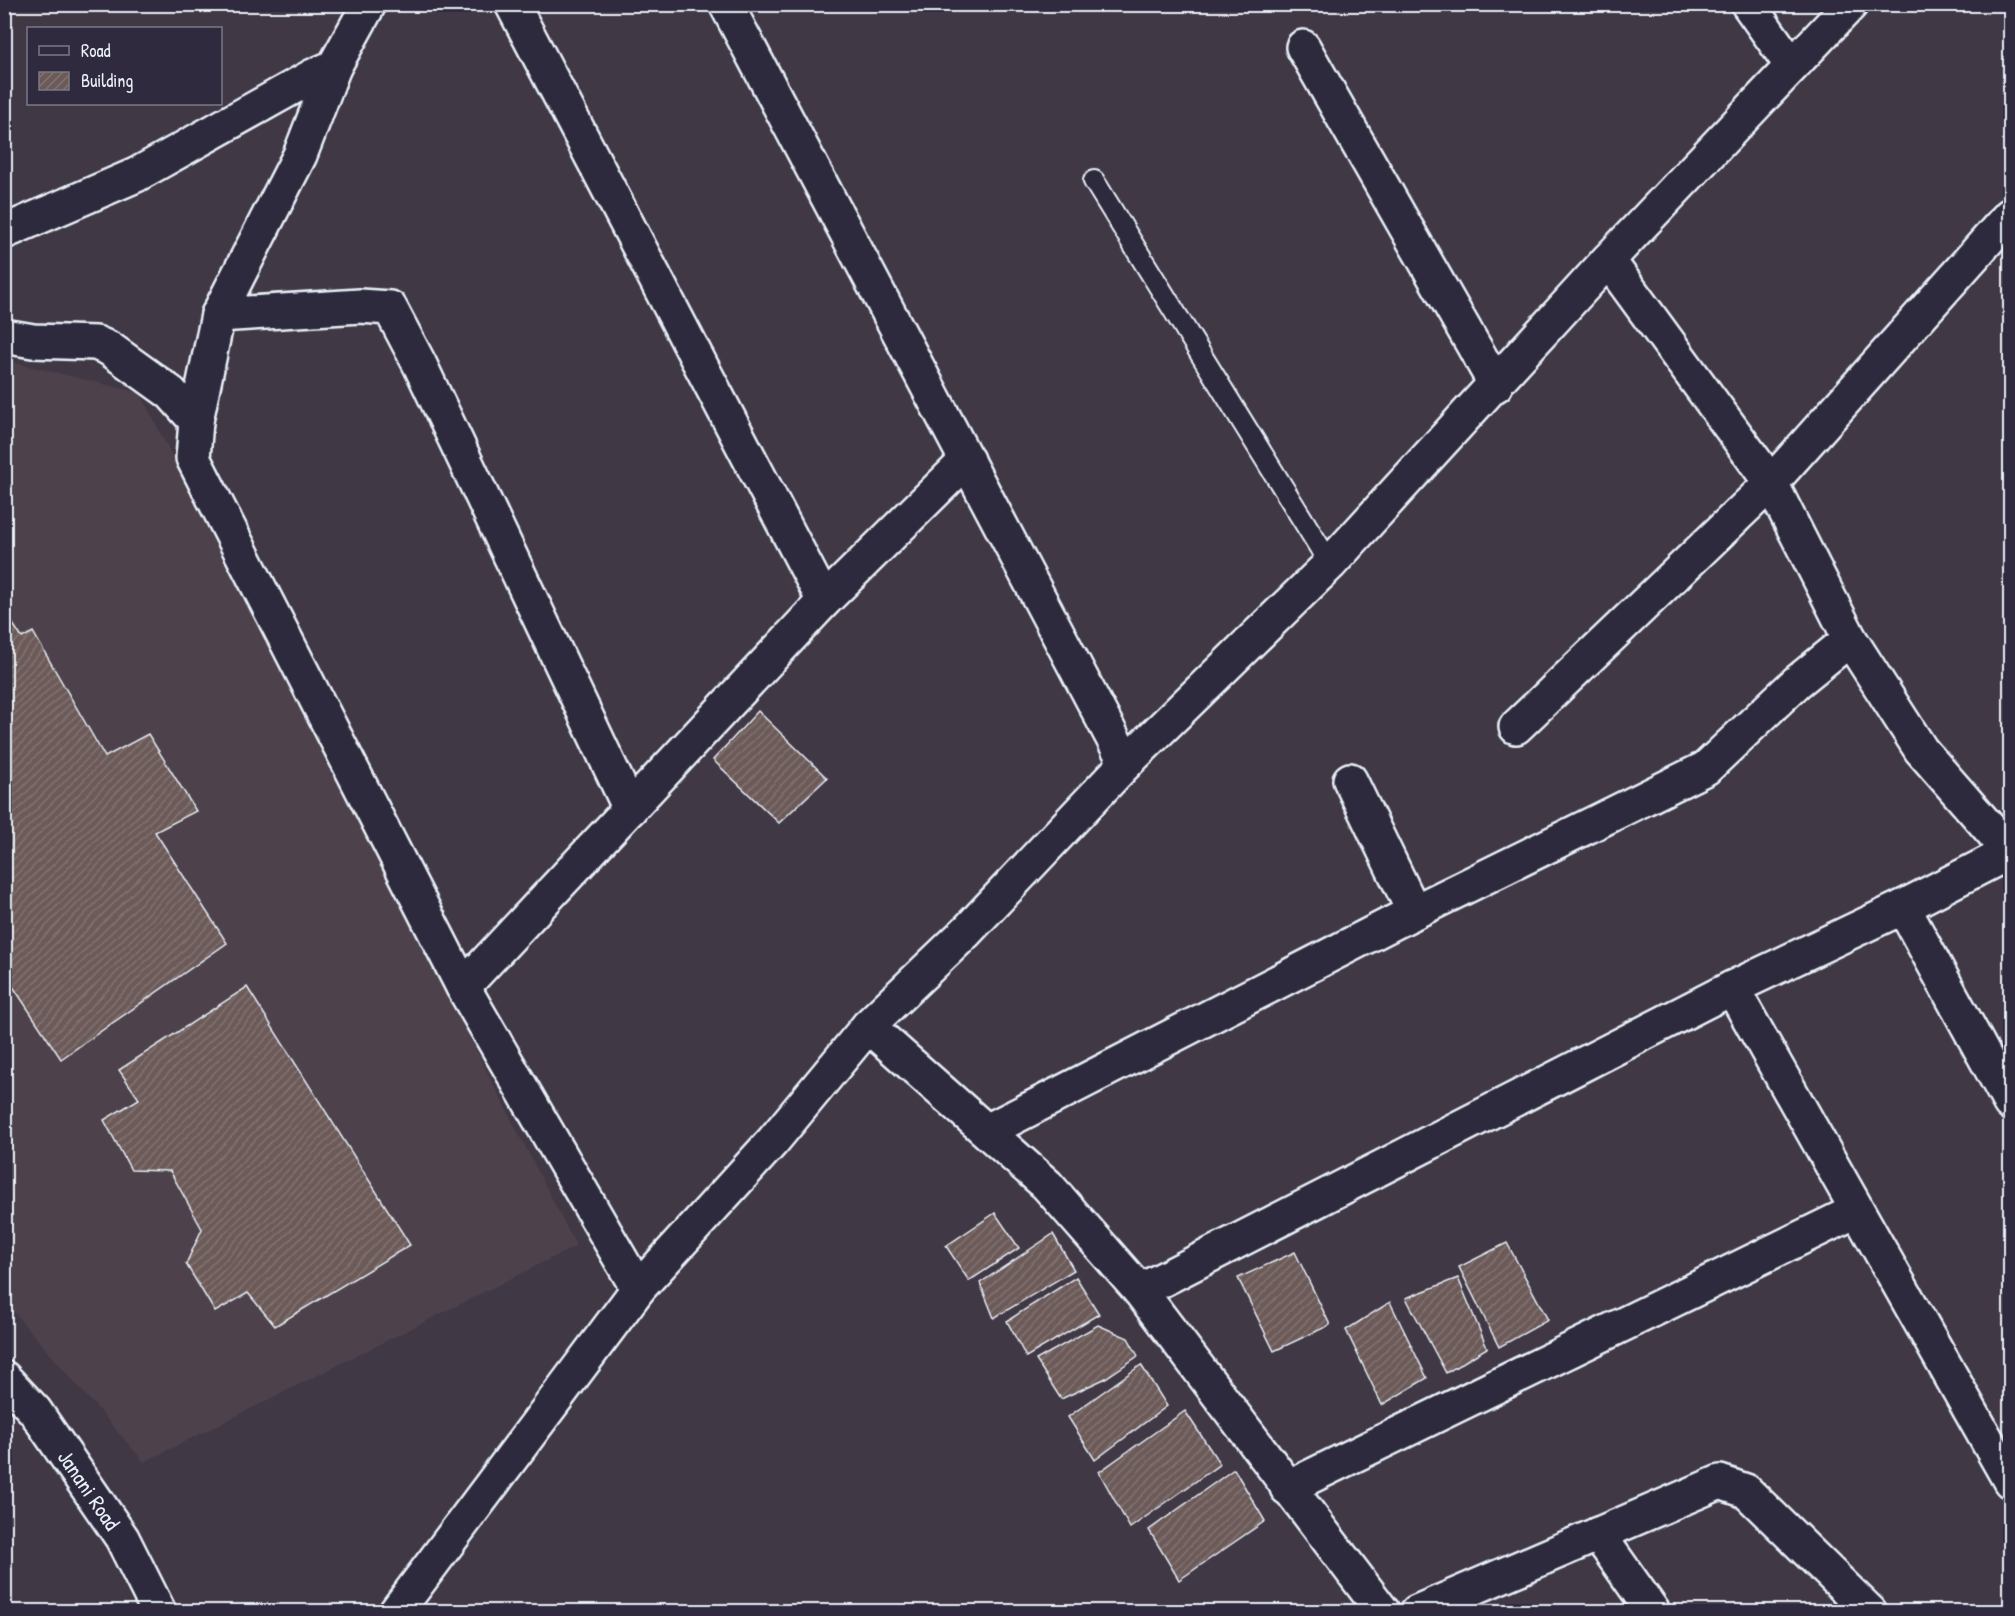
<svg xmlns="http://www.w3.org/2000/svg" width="2015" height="1616" viewBox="0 0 2015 1616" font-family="'Patrick Hand',sans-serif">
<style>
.built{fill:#4e424b}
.building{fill:url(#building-hatch);stroke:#e8f1f8;stroke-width:1.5}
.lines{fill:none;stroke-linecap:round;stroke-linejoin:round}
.service-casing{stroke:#e8f1f8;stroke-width:24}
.minor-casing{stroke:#e8f1f8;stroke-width:38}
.service{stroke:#2f2a3d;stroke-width:20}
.minor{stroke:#2f2a3d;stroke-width:33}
.labels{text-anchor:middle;stroke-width:4.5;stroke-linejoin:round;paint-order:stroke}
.street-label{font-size:22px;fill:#e8f1f8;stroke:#2f2a3d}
</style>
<defs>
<pattern id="building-hatch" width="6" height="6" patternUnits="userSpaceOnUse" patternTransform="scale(1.5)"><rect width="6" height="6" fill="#6c5a59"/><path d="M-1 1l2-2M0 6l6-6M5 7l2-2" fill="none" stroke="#817272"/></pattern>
</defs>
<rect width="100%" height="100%" fill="#413845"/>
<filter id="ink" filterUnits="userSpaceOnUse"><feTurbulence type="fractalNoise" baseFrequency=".0167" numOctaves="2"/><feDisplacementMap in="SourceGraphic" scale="12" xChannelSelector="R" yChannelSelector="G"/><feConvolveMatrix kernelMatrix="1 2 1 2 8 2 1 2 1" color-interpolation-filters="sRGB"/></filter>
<g filter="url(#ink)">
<!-- built -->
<path class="built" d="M4,360L140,393L576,1246L144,1462L5,1302Z"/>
<!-- building -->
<path class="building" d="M4,610L22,638L33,632L105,757L148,734L196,811L155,832L227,943L61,1059L4,973Z
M758,711L827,778L779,823L713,760Z
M247,987L410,1245L275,1326L248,1293L215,1312L186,1264L202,1229L170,1171L131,1170L104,1120L139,1099L119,1070Z
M995,1213L1019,1248L969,1281L946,1246Z
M1053,1234L1074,1270L994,1318L980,1283Z
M1507,1243L1548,1320L1499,1347L1459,1267Z
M1295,1252L1330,1325L1274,1351L1238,1278Z
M1076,1277L1099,1314L1026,1357L1007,1321Z
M1458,1278L1487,1348L1446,1373L1406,1298Z
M1390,1302L1427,1378L1382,1405L1346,1330Z
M1098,1325L1128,1338L1138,1356L1104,1379L1061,1399L1036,1360Z
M1141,1365L1167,1406L1095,1460L1068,1417Z
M1185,1411L1220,1464L1130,1528L1099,1472Z
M1234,1469L1265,1521L1179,1580L1149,1530Z"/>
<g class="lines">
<defs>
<path id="service" d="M1094,181L1330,564"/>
<g id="minor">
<path d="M512,4L824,601"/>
<path d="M726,4L1126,763"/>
<path d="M1748,4L1792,66"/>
<path d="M1303,47L1496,385"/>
<path d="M4,232L136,175L313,76L334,67L369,4"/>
<path d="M218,315L360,306L390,308L420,365L630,809"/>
<path d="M4,336L33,341L96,343L110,349L171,393L196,421L193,458L463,987L638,1289"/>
<path d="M196,421L218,315L300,155L334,67"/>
<path d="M1516,727L1771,483L2010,215"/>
<path d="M1350,780L1414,912"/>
<path d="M1903,907L2010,1103"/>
<path d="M463,987L824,601L967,460"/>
<path d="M1732,988L2010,1481"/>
<path d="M868,1026L1047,1185L1140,1291L1383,1612"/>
<path d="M987,1131L1414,912L1706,768L1797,682L1850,639"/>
<path d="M1140,1291L1732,988L1903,907L2010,852L1921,750L1850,639L1771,483L1608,260"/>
<path id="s1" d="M4,1378L35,1411L122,1538L159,1612"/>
<path d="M1287,1488L1856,1211"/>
<path d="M1598,1534L1653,1612"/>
<path d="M396,1612L638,1289L773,1141L868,1026L967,931L1126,763L1330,564L1608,260L1851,4"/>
<path d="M1417,1612L1720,1482L1746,1491L1870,1612"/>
</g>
</defs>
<!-- service casing -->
<use href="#service" class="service-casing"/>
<!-- minor casing -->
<use href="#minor" class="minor-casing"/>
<!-- service -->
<use href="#service" class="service"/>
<!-- minor -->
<use href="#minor" class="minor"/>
</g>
</g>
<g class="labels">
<!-- street labels -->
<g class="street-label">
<text dy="8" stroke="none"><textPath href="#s1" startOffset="141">Janani Road</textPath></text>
</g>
</g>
<!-- margin -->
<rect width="2015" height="1616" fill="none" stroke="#2f2a3d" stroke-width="24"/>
<rect x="12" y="12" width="1991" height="1592" fill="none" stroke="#e8f1f8" stroke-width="2" filter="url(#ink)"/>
<!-- legend -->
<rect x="27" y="27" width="195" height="78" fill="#2f2a3d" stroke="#797a88" stroke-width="1.5"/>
<rect x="39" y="46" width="30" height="9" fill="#2f2a3d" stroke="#797a88" stroke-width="1.5"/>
<text x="81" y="57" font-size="18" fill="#e8f1f8">Road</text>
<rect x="39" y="72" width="30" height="18" fill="url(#building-hatch)" stroke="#797a88" stroke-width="1.5"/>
<text x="81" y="87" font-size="18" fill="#e8f1f8">Building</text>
</svg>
